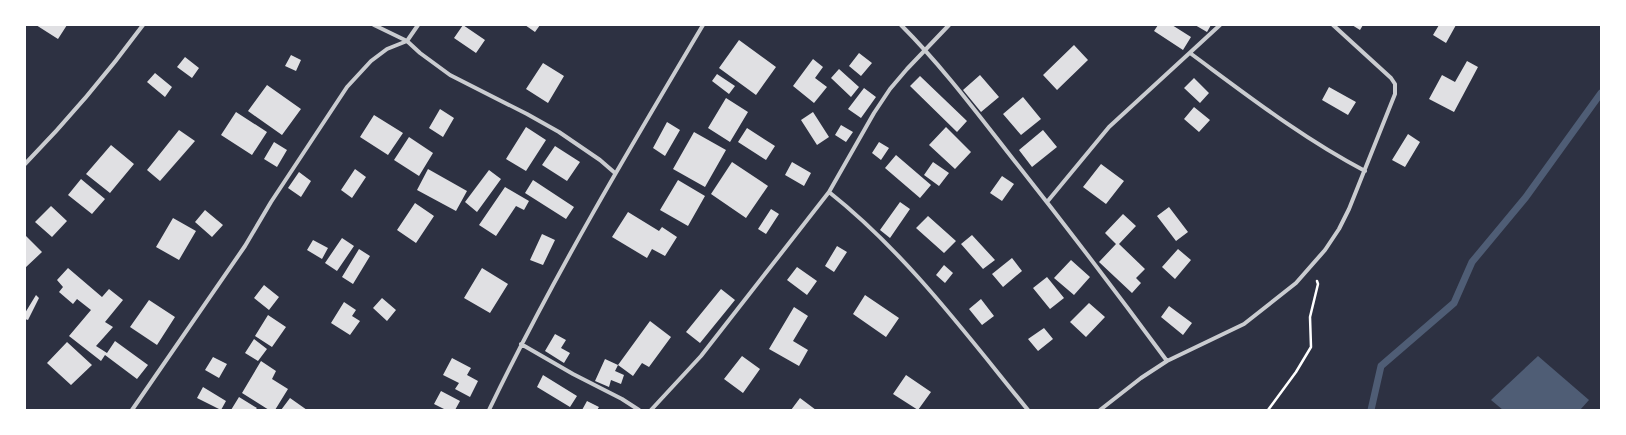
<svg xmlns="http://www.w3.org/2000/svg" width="1626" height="435" viewBox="0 0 1626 435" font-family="Commissioner,sans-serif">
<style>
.water{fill:#4f5d75}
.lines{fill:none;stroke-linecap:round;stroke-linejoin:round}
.stream{stroke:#4f5d75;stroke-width:7}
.building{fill:#e0e0e3}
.path{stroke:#fff;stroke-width:2.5}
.minor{stroke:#caccd0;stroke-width:4}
</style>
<rect width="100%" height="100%" fill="#2d3142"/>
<!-- water -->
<path class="water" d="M1538,356L1589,400L1580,410H1503L1491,400Z"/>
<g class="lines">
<!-- stream -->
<path class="stream" d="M1371,410L1381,366L1454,303L1472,262L1526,197L1601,93"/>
</g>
<!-- building -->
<path class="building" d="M36,25H67L58,39Z
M463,25L485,40L476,53L454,38Z
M525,25H540L535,32Z
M1158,25H1172L1191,37L1183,50L1154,31Z
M1195,25H1211L1207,32Z
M1352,25H1363L1360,30Z
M1439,25H1456L1446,43L1433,35Z
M739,40L776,67L756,95L719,68Z
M1074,45L1088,60L1057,90L1043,75Z
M859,53L872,63L861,76L849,66Z
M291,55L301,60L296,71L285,66Z
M185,57L199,68L192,78L177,67Z
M813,59L823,67L815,78L827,87L814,103L793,86Z
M1467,61L1478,67L1454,112L1429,99L1442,75L1455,82Z
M543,63L564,76L548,103L526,89Z
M839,69L859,87L851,97L831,78Z
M155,73L172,87L165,97L147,82Z
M717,74L735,86L729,94L712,81Z
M980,75L999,97L981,112L963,90Z
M920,76L967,121L957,132L910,86Z
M1194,78L1209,93L1200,103L1184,88Z
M267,85L301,109L282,135L248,111Z
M1329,87L1356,102L1348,115L1322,100Z
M864,88L876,97L861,118L848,109Z
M1023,97L1041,119L1021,135L1003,114Z
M726,98L748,112L730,142L708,128Z
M1194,107L1210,120L1199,132L1184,119Z
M440,109L454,118L443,137L429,128Z
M236,112L267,132L252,155L221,135Z
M813,112L829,137L817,145L801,120Z
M374,115L403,133L388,155L360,137Z
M667,122L680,130L665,156L653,148Z
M841,125L853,132L846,142L835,135Z
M526,127L546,140L526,171L506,159Z
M946,127L971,152L955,169L929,145Z
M747,128L775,146L766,160L738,142Z
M179,130L195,141L160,181L147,170Z
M1043,130L1057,147L1032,167L1019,150Z
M694,132L726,150L705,187L673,169Z
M1408,134L1420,142L1405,167L1392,160Z
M409,137L433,153L419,176L394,160Z
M274,142L287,150L277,167L264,159Z
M879,142L889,148L881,160L872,153Z
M111,145L134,164L110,193L86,174Z
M555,146L580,162L567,181L542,165Z
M896,155L931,185L920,198L885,168Z
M732,162L768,186L746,218L711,194Z
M792,162L811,173L804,186L785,175Z
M933,162L949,173L939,186L924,175Z
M1101,164L1124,181L1106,204L1083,187Z
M355,169L366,177L352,198L341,190Z
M428,169L467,191L456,211L417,190Z
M489,170L501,179L477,212L465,202Z
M299,172L311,181L301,197L288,188Z
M1002,176L1014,184L1002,201L990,193Z
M81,179L105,199L92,214L68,195Z
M533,180L574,207L566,219L525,193Z
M678,180L705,196L688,226L660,210Z
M505,187L529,201L524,210L516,206L496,236L479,225Z
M900,202L910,209L890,238L880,230Z
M415,203L434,216L416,243L397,230Z
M51,206L67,221L52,237L35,222Z
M1169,207L1188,232L1176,241L1157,216Z
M771,209L779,214L766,234L758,229Z
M205,210L223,225L212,237L195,222Z
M628,212L659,231L662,227L677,237L665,256L652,249L647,258L612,237Z
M1123,214L1136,226L1119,244L1145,269L1136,278L1141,283L1132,293L1099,262L1116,244L1105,233Z
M928,216L956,241L944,253L916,228Z
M173,218L196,231L179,260L156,247Z
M542,234L555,240L543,265L530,260Z
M25,235L42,252L25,268Z
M972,235L995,260L983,269L961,244Z
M342,238L354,246L337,271L325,263Z
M313,240L328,248L322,259L307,250Z
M837,246L847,252L834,272L825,266Z
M359,249L370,256L353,284L342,277Z
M1178,249L1191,260L1175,279L1162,267Z
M1012,258L1022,271L1003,287L992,274Z
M1071,260L1090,277L1074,295L1054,278Z
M944,265L953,273L945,283L936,275Z
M797,267L817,281L807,295L787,280Z
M68,268L102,297L109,289L123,300L105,322L113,327L96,346L107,353L115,341L148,365L137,379L105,355L101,361L69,336L91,310L77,299L73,304L59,292L63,287L57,280Z
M482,268L508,284L490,313L464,298Z
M1047,277L1064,298L1050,309L1033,288Z
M264,285L279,297L269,310L254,298Z
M721,289L735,300L700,343L686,332Z
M36,295L39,298L28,320L25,319V313Z
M865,295L899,318L886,337L853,314Z
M382,298L396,310L387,321L373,308Z
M981,299L994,316L982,325L969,309Z
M149,300L175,317L157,345L130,327Z
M344,302L356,310L352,316L360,321L350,335L331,323Z
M1089,303L1105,317L1086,337L1070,322Z
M1169,306L1192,323L1183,335L1161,317Z
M794,307L808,316L793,341L808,350L799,366L769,349Z
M268,315L286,327L272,347L255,336Z
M650,321L671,337L649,367L642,363L633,376L618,365Z
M1044,328L1053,339L1038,351L1028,339Z
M555,334L566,340L561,348L570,353L564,363L545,351Z
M254,339L267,349L258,361L245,353Z
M67,342L92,365L71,385L47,363Z
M742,356L760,369L743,393L724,379Z
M213,357L227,364L219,378L205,370Z
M452,358L471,368L467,375L478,381L470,397L455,389L459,383L443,375Z
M605,359L618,365L615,371L624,375L621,384L611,380L609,387L595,381Z
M261,361L276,371L272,379L288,389L275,410H269L242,393Z
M543,375L577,396L570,407L537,387Z
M906,375L931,392L918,410L893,394Z
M203,387L226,401L221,410L197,398Z
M441,391L460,401L455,410H446L434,404Z
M239,397L257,408L255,410H231Z
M290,398L307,410H281Z
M800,398L816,410H791Z
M587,401L599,407L597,410H582Z"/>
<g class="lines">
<!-- path -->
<path class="path" d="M1268,410L1296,372L1311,347L1310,317L1318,284L1317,281"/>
<!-- minor -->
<path class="minor" d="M374,25L407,41L420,53L450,75L527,114L559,132L600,160L615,173
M901,25C942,66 977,113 1013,159C1066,226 1117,293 1167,361
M1190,53C1247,95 1302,138 1365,171
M25,164C68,120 107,74 143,25
M829,192C906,253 966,334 1028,410
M1047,202L1109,127L1220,25
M521,344L573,374L622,399L639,410
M132,410L245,246L271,202L347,87L371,61L387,49L407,41L418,25
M489,410C553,277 628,151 703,25
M651,410L701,356L829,192L874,113L890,89L907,69L949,25
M1100,410L1141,378L1167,361L1244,324L1296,283L1325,250L1339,229L1349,209L1395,94V84L1391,78L1333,25"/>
</g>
<!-- border -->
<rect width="1626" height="435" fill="none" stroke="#ffffff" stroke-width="52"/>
</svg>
